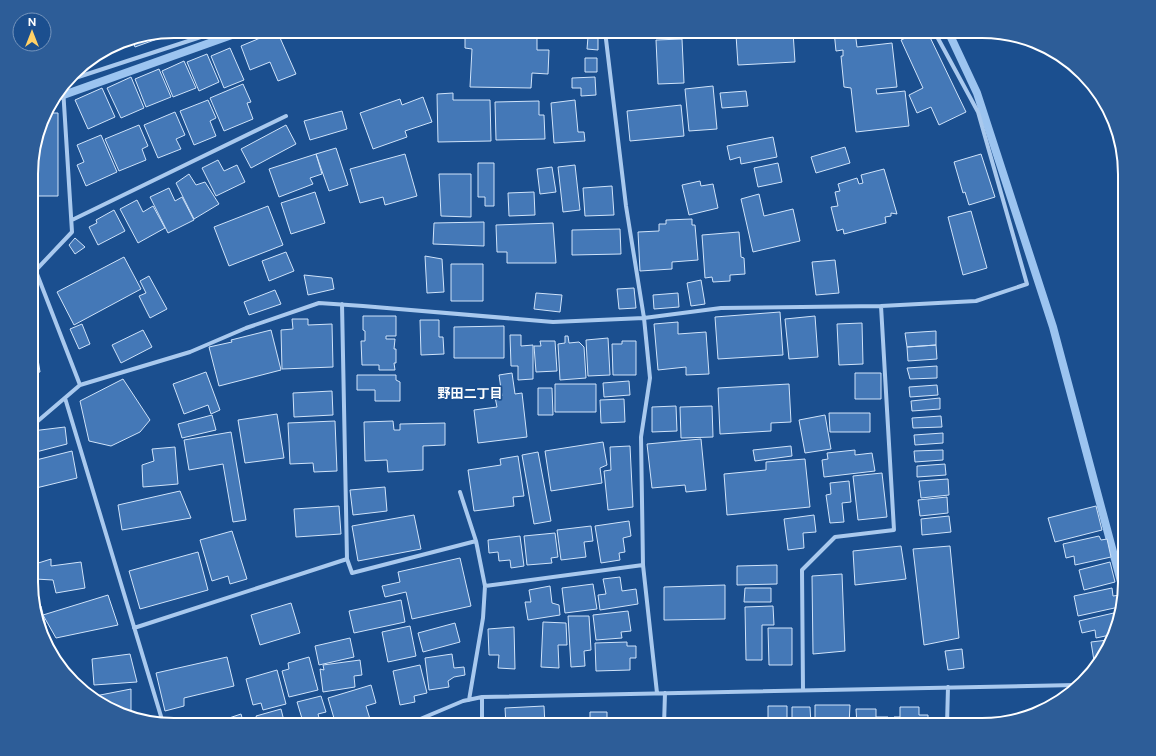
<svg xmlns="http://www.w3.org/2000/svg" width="1156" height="756" viewBox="0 0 1156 756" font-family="'Public Sans','Noto Sans JP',sans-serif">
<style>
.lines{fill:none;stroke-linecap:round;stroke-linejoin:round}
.stream{stroke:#9cc4f0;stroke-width:8}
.building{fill:#4478b7;stroke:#cfe3fa}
.street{stroke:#a9c9ee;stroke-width:4}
.labels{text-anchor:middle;stroke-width:3.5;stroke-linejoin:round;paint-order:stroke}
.neighbourhood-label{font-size:13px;font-weight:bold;fill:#fff;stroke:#1b4f8f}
.rim{fill:none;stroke:#fff;stroke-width:2}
</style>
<rect width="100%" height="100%" fill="#1b4f8f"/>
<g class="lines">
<!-- stream -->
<path class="stream" d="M948,31L977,93L1053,327L1124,593
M55,98L243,31"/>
</g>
<!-- building -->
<path class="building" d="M277,31L296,74L278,81L270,62L250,70L241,46Z
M465,31H537V50H549L548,74L532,73L531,88L470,87L472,49L465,48Z
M834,31H855L857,47L892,43L897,87L876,89L877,94L905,91L909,126L856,132L851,88L844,87L841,56H843V50L836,51Z
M921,31H927L966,112L939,125L931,107L917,113L909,95L923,88L901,40Z
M170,32L171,34L135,47L132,39Z
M793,32L795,62L738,65L736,35Z
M588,37H598V50L587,49Z
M682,39L684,83L658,84L656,40Z
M129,40L131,45L105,54L104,51L119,42Z
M230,48L244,80L224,88L211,56Z
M207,54L219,82L199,91L187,62Z
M585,58H597V72H585Z
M184,61L196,88L173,97L162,71Z
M159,69L171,97L146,107L135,79Z
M131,77L144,108L121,118L107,88Z
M595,77L596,95L581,96V88H572V78Z
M243,84L251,102L247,103L253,119L224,131L210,98Z
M713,86L717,129L689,131L685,89Z
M102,88L115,117L88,129L75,100Z
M746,91L748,106L722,108L720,93Z
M453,93V100H490L491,141L438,142L437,94Z
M423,97L432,122L405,131L407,137L373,149L360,113L400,99L402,105Z
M208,100L216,118L210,121L216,136L194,145L180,111Z
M575,100L578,132H584L585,141L554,143L551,103Z
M539,101V115H544L545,139L496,140L495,102Z
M681,105L684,136L630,141L627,111Z
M342,111L347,129L310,140L304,121Z
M175,112L185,135L176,139L181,149L158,158L144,125Z
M45,113H58V196H32V156Z
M139,125L148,146L142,149L146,160L119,171L105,139Z
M286,125L296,144L251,168L241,149Z
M101,135L117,172L86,186L77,165L84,162L77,145Z
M773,137L777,157L741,164L740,157L730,160L727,146Z
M845,147L850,163L816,173L811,157Z
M336,148L348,185L329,191L316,154Z
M316,154L322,174L310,178L313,184L279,197L269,169Z
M405,154L417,196L385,205L383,197L360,203L350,169Z
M981,154L995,197L969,205L965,192L963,193L954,162Z
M218,160L224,171L237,165L245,182L216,196L202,168Z
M478,163H494V206H485V197H478Z
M778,163L782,182L758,187L754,168Z
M575,165L580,210L563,212L558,167Z
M552,167L556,192L540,194L537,169Z
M884,169L897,214L891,213V216L885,217L886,223L844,234L843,229L837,231L831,207L838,206L835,192L840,191L838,184L857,178L859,184L863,183L861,175Z
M189,174L196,185L205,182L219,204L194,219L176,183Z
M439,174H471V217L441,216Z
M700,181L701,186L713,184L718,208L689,215L682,185Z
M612,186L614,215L585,216L583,188Z
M169,188L175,201L182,197L194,220L168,233L150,197Z
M315,192L325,223L291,234L281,203Z
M534,192L535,215L509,216L508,193Z
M759,194L764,216L793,209L800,241L753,252L741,199Z
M137,200L143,212L153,206L165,228L138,243L120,209Z
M268,206L283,245L229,266L214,227Z
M114,210L125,231L98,245L89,227L97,223L96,220Z
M971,211L987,268L963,275L948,217Z
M692,219V225H695L698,260L672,262V269L640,271L638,232L659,231V224H666V220Z
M484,222V246L433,244L434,223Z
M553,223L556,263H507V252H497L496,225Z
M620,229L621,254L572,255V230Z
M739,232L741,257L744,258L745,274L730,275V281L713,282L712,277L705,278L702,235Z
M75,238L85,247L75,254L69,245Z
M286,252L294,271L269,281L262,261Z
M425,256L442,259L444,292L427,293Z
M124,257L141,289L74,325L57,292Z
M835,260L839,293L816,295L812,262Z
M451,264H483V301H451Z
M304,275L332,278L334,289L308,295Z
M149,276L167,309L150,318L139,296L146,293L140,281Z
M701,280L705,304L691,306L687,283Z
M634,288L636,308L619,309L617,289Z
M275,290L281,304L249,315L244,302Z
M536,293L562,295L560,312L534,309Z
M678,293L679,307L654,309L653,295Z
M780,312L783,355L718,359L715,317Z
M363,316H396V336H386V339H395L394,349H396V363H394L395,370H379V365H362L361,341H365V331L363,330Z
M815,316L818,357L789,359L785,319Z
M292,319H308V325L332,324L333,367L282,369L281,330L293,329Z
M420,320H439V337H443L444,354L421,355Z
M678,322V334L706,332L709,374L686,375V367L658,370L654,324Z
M862,323L863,364L839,365L837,324Z
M82,324L90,344L79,349L70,329Z
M504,326V358H454V327Z
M143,330L152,347L121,363L112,345Z
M271,330L281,370L219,386L209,347L232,342L231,340Z
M936,331V345L907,347L905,333Z
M510,335H521V346L533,345V379L518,380V366H511Z
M565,336H568L569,343L579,342L584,347L586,378L560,380L558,344L565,343Z
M608,338L610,375L588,376L586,340Z
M32,340H35L40,372L32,373Z
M540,341H555L557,371L536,372L534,346H541Z
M622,341H636V375H613L612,344H622Z
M936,345L937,359L908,361L907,347Z
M937,366V378L910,379L907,368Z
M206,372L220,410L211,414L208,405L184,414L173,384Z
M512,373L515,394L522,393L527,437L478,443L474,410L497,407L495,397L502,396L499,375Z
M855,373H881V399H855Z
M357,375H396V380L400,382V401H375V390H357Z
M123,379L150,420L140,432L111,446L89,441L80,401Z
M629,381L630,395L604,397L603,383Z
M555,384H596V412H555Z
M789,384L791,422L771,423V431L720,434L718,388Z
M937,385L938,395L910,397L909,387Z
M538,388H552L553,415H538Z
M332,391L333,415L294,417L293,393Z
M940,398V409L912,411L911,401Z
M624,399L625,422L601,423L600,400Z
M676,406L677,431L652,432V407Z
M712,406L713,437L681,438L680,407Z
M829,413H870V432H830Z
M277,414L284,458L245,463L238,420Z
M212,415L216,430L182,438L178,424Z
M825,415L831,449L805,453L799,420Z
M941,416L942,427L913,428L912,418Z
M335,421L337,471L314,472L313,463L290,464L288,423Z
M393,421L394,430H400V424L445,423V445L423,446V470L388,472L387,460L365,461L364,422Z
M65,427L67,444L32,453V431Z
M231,432L246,520L233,522L223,464L189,470L184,440Z
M943,433V443L915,445L914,435Z
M701,439L706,490L686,492L685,485L652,488L647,444Z
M603,442L607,465L600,468L602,483L551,491L545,451Z
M630,446L633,507L608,510L604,471L611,470L610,447Z
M791,446L792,456L755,461L753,450Z
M175,447L178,484L143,487L142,465L154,461L152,449Z
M855,450V455L872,453L875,471L824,477L822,460L828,459L827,453Z
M943,450V460L915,462L914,451Z
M72,451L77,478L32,489V461Z
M538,452L551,521L534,524L522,455Z
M518,456L524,496L513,497L514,506L474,511L468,470L501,465L500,459Z
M805,459L810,507L727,515L724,474L766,470V462Z
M945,464L946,475L917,477V466Z
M882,473L887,517L858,520L853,476Z
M948,479L949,495L921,498L919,481Z
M849,481L851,502L842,503L844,522L830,523L826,495L831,494L830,483Z
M385,487L387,511L353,515L350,490Z
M180,491L191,518L122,530L118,505Z
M947,497L948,513L920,516L918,500Z
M339,506L341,534L296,537L294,509Z
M1096,506L1102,530L1055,542L1048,518Z
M414,515L421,549L358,561L352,526Z
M814,515L816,532L803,533L804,548L788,550L784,519Z
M949,516L951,532L922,535L921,519Z
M629,521L631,536L623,538L625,552L619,553L620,560L601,563L595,526Z
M591,526L593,541L584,542L586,557L561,560L557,530Z
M232,531L247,579L230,584L228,576L212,581L200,540Z
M555,533L558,557L551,558L552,563L527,565L524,536Z
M520,536L524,566L511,568L510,560L499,561L498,552L489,553L488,540Z
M1099,536L1101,540L1107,539L1111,557L1075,565L1074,556L1066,558L1063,544Z
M901,546L906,579L855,585L853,551Z
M950,546L959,638L924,645L913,549Z
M198,552L208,590L140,609L129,571Z
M460,558L471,606L412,619L406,592L385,597L382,586L400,582L398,572Z
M51,559V566L81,562L85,588L56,593L53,580L35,579L32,572V565Z
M1110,562L1115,582L1084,590L1079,570Z
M777,565V584L737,585V566Z
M842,574L845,651L813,654L812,576Z
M620,577L622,591L636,589L638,604L600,610L598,595L606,594L603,579Z
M593,584L597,609L565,613L562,588Z
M725,585V619L664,620V587Z
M550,586L552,603L559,605L560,615L528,620L525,602H531L529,590Z
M745,588H771V602H744Z
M1112,588L1113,596L1120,595L1121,602L1119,607L1078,616L1074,596Z
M108,595L118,625L56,638L43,615Z
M401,600L405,622L354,633L349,611Z
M291,603L300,633L260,645L251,615Z
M41,606L49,639L45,640L35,607Z
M773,606L774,625H762V660H746L745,607Z
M628,611L631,631L621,632L622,638L596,640L593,615Z
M1118,612L1110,635L1096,638L1095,630L1082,633L1079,621Z
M568,616H589L591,650L584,651L585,666L571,667Z
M543,622L566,623L567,645H558L559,668L541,667Z
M455,623L460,642L423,652L418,633Z
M410,626L416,656L388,662L382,632Z
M514,627L515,669L498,668L499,655H489L488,629Z
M768,628H792V665H769Z
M350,638L354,657L319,665L315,646Z
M1108,640L1101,662L1095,667L1091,642Z
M627,642V646H636V658H630V670L596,671L595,643Z
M962,649L964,668L948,670L945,651Z
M130,654L137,682L94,685L92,659Z
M452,654L454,668L464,667L465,675L454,677L448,681L449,687L429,690L425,658Z
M227,657L234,686L184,698V706L165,711L156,673Z
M309,657L318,690L289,697L282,671L289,669L288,663Z
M360,660L362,675L354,676L355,687L323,692L320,669L324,670L323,665Z
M420,665L427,693L414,696L415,702L400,705L393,671Z
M277,670L286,704L263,710L261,703L253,705L246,679Z
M371,685L376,703L366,706L370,719L352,725H336L328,698Z
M131,689V718L94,701L90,697Z
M321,696L326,712L318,714L321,725H304L297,702Z
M815,705H850L849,725H815Z
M544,706L545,725H506L505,708Z
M768,706H787V725H768Z
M792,707H810L811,725H792Z
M900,707H919V715H928V725H894V717H900Z
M281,709L285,725H259L256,716Z
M856,709H876V717H888V725H857Z
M590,712H607V725H590Z
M241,714L244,725H208Z"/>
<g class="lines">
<!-- street -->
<path class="street" d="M605,31L626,206L644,318L650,378L641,437L643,565L657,693
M606,36L703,31
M69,80L219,31
M1122,156L1125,168
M72,220L286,116
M32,261L80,385L190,352L246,328L319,303L363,306L553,322L644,318L721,308L881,306L976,301L1027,284L978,112L934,31
M36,270L72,232L63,88
M342,304L347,559
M65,398L163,723
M32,426L80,385
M460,492L476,541L485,586L483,618L469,700
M485,586L643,565
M134,628L347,559L352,573L476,541
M803,690L802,570L835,537L894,530L881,306
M482,697V725
M406,725L463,701L482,697L1076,685
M664,725L665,693
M947,725L948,687"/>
</g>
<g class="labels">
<!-- neighbourhood labels -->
<g class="neighbourhood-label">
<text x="470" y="398">野田二丁目</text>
</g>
</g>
<!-- crop -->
<path d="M0 0H1156V756H0ZM174 38H982A136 136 0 0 1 1118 174V582A136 136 0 0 1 982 718H174A136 136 0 0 1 38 582V174A136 136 0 0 1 174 38Z" fill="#2d5d98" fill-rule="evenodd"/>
<path class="rim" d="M174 38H982A136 136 0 0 1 1118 174V582A136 136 0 0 1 982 718H174A136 136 0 0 1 38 582V174A136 136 0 0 1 174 38Z"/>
<!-- north arrow -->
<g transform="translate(32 32)"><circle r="19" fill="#1b4f8f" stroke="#7695bc"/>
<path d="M0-3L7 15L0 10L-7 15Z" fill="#ffd166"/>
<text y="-6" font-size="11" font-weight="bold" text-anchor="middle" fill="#ffffff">N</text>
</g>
</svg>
